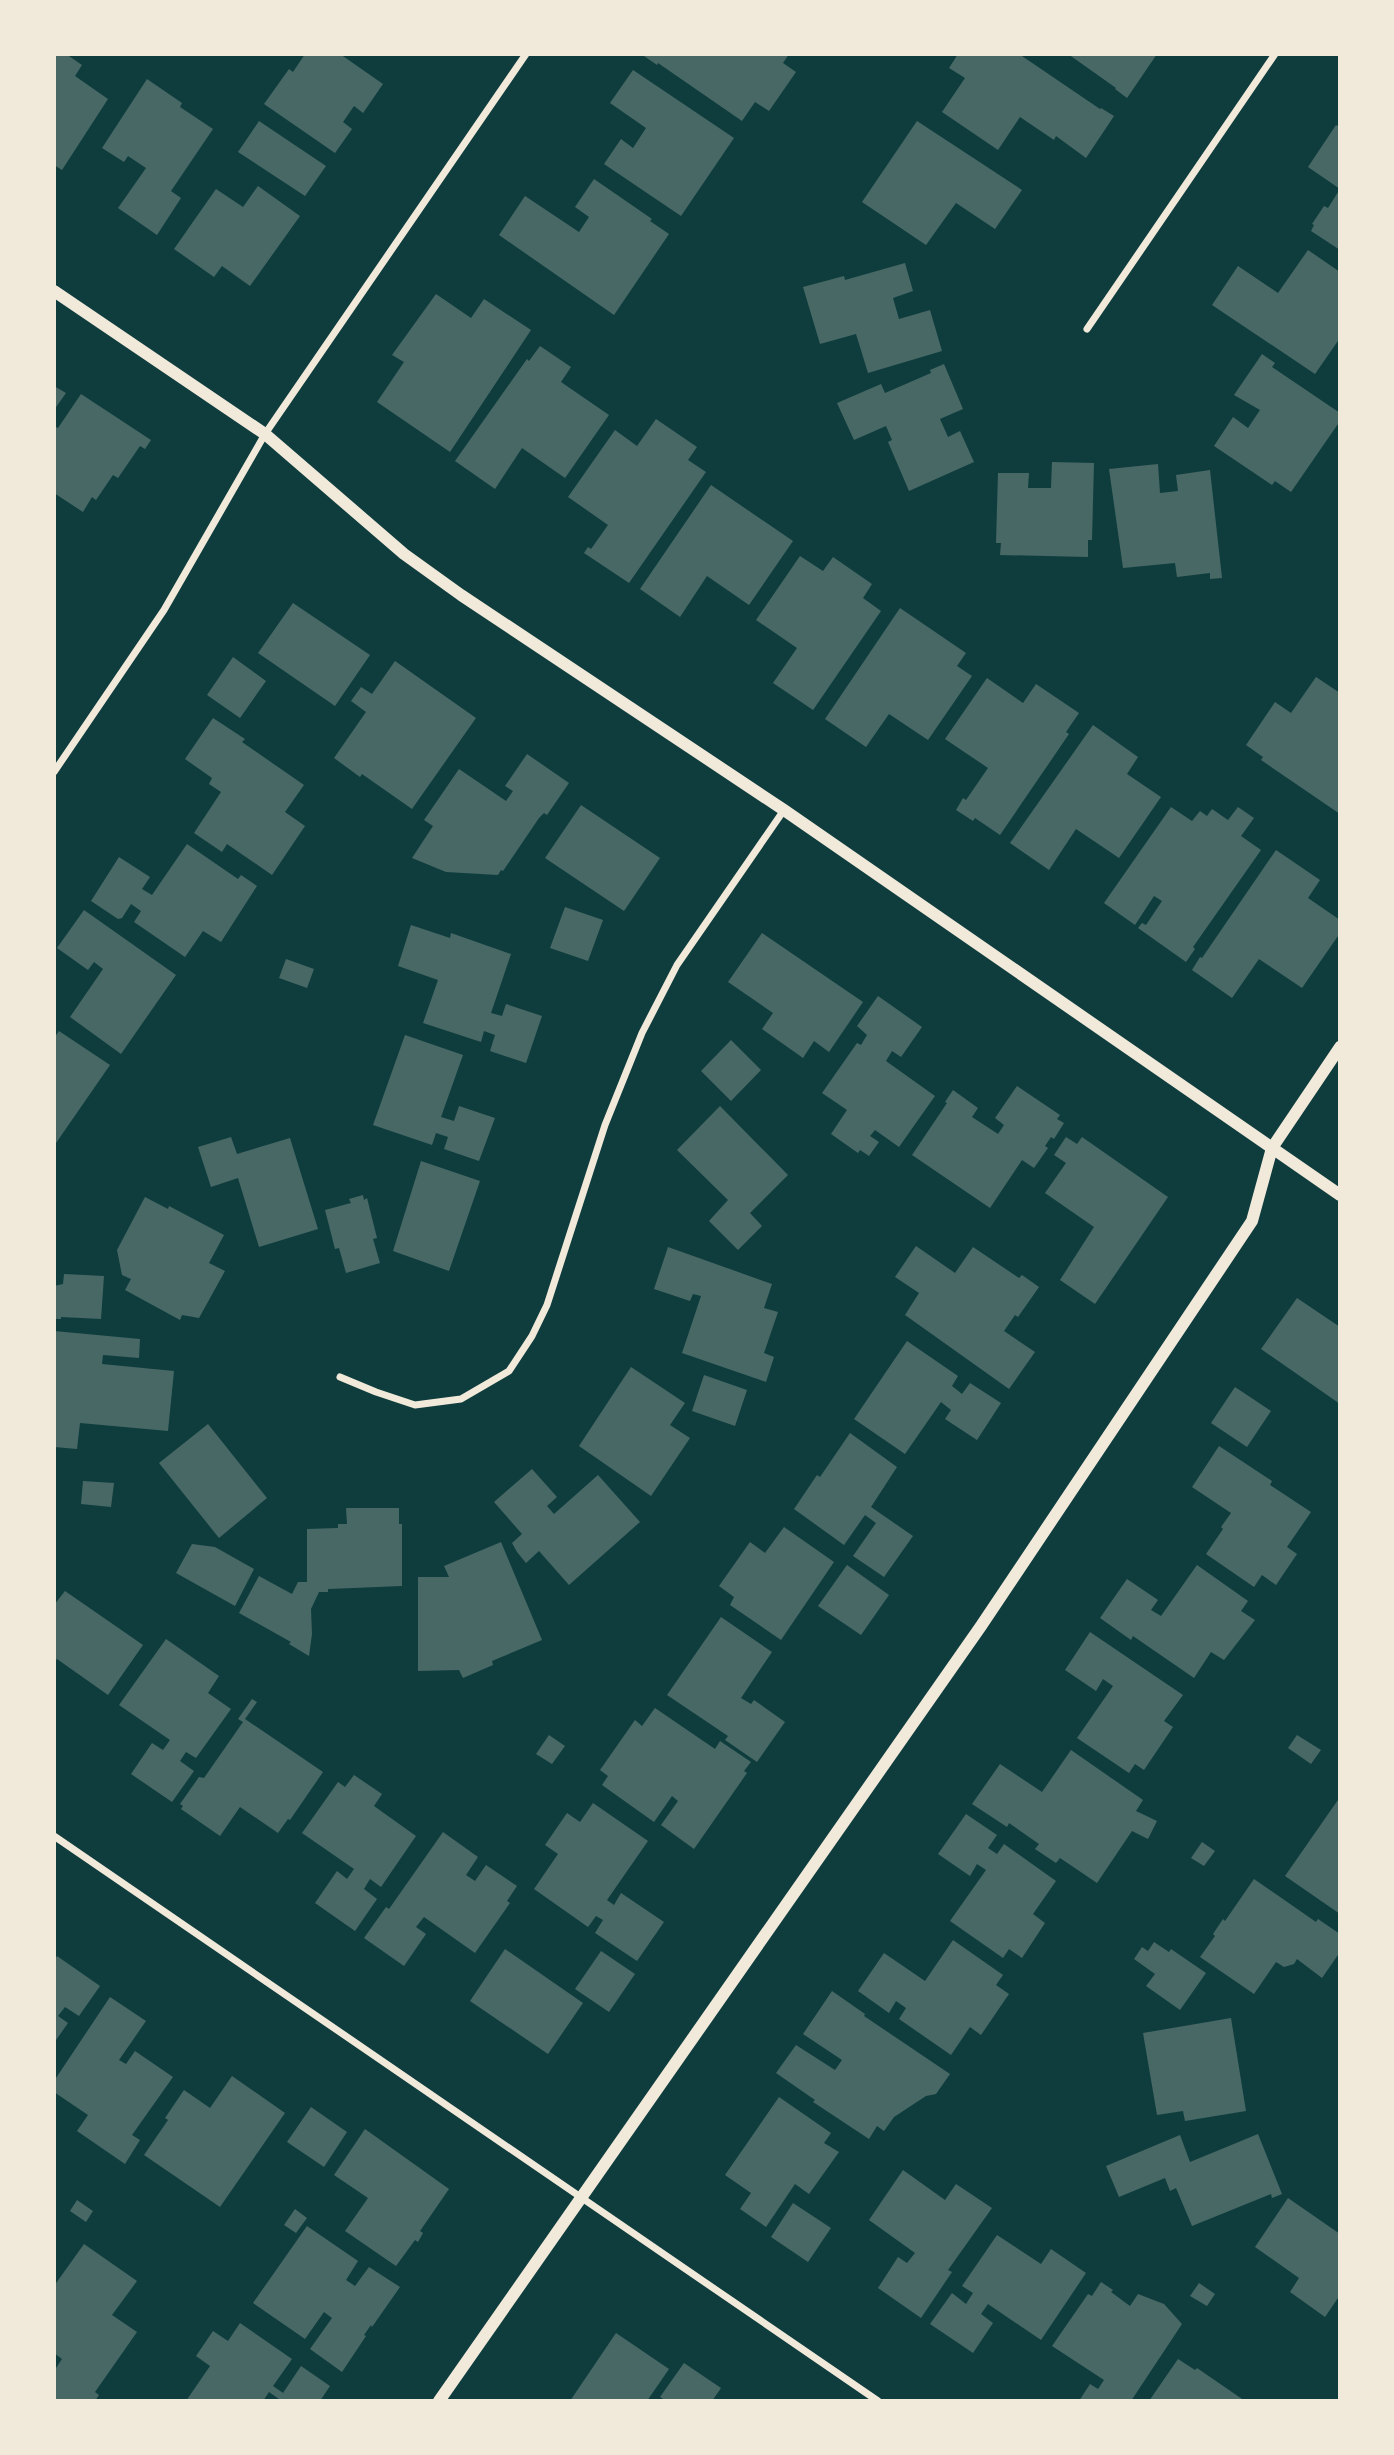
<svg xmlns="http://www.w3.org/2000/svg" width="1394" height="2455" viewBox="0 0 1394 2455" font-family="'Alegreya Sans',sans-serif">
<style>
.building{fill:#486865}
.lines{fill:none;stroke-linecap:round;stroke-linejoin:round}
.minor{stroke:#f1e9da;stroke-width:7}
.tertiary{stroke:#f1e9da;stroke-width:12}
</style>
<rect width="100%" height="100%" fill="#0f3d3e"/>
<!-- building -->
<path class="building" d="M54,54H66L82,65L75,76L108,99L62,170L54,165Z
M305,54H340L383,84L363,113L354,106L343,122L352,129L335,153L264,104L289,69L293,72Z
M645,54H789L783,63L796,72L769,111L755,102L742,121L658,63L657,65L644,56Z
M958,54H1019L1100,109L1101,108L1114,116L1086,158L1056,136L1054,140L1020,117L998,150L942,112L965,78L949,68Z
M1068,54H1157L1127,98L1115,89L1116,88Z
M633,70L734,138L681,216L604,164L621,139L633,148L646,128L610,103Z
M147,79L182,103L180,107L213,129L171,191L181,198L157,235L118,208L146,168L128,156L124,162L102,148Z
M259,121L326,166L305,196L238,152Z
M917,121L1022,190L995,229L956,203L926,245L862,202Z
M1336,125L1340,127V189L1308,167Z
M594,179L652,219L650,221L669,234L614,315L499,235L525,196L579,232L589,217L575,207Z
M258,186L300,216L250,286L222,266L214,277L174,249L216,189L243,207Z
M1340,189V250L1311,231L1314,225L1312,224L1324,206L1328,208Z
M1308,250L1340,272V338L1315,374L1212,305L1238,266L1278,293Z
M905,263L913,291L893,298L899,319L930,310L942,351L868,373L856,334L820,344L803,287L844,276L845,280Z
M436,294L471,318L484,299L531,330L450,452L377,402L404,362L392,355Z
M540,346L571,367L561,382L609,415L565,478L522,448L495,489L455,461L527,359L529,361Z
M1262,354L1275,363L1272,367L1340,413V421L1291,492L1275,481L1272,485L1214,446L1233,417L1248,428L1260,410L1234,395Z
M944,364L963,409L940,419L948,437L960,431L974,462L909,491L888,442L892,440L886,426L854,440L837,403L881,384L885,393L931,373L930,370Z
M54,386L66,393L54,410Z
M81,394L151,440L145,449L140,446L118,478L113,475L96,500L92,497L83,512L54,493V426L58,428Z
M656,419L697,447L688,460L706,472L629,583L584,553L588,547L591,549L608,525L568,497L615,430L637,446Z
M1052,462L1094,463L1092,540H1088V557L1000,555L1001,543H996L998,473H1029L1028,488H1051Z
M1158,464L1160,493L1178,491L1176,475L1210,470L1222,578L1210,579V573L1177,577L1175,563L1123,568L1109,469Z
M711,485L793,541L749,605L707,576L680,617L640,589Z
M800,556L823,571L833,557L872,584L863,598L881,611L813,710L773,683L797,648L756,620Z
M293,603L370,655L335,706L258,653Z
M900,608L966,653L957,666L972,676L928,740L889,714L866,747L825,719Z
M233,657L266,681L240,718L207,695Z
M395,661L476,718L412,809L362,774L360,777L334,758L366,712L351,701L361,687L372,694Z
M1316,677L1340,693V814L1261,760L1263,757L1246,745L1275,702L1291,713Z
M987,678L1023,703L1036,684L1079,713L1066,732L1069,734L1000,835L975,818L973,821L956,810L963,798L966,800L988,768L945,739Z
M213,718L245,739L242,742L304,785L285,812L305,826L272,875L227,844L222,852L194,833L221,792L209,784L212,778L185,759Z
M1093,725L1138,757L1127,774L1161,797L1119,858L1076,829L1049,870L1010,843Z
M527,754L569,783L547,815L544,813L539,818L503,871L501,870L498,875L446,872L412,858L433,826L424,820L459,769L506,801L513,791L505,786Z
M581,805L660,858L624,911L545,858Z
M1171,807L1192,821L1200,811L1207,816L1212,809L1228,820L1238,807L1254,818L1241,836L1261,850L1193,947L1195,949L1186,962L1138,928L1142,923L1146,925L1162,901L1154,896L1135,925L1104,903Z
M187,844L238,879L241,875L257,886L221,942L203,931L185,957L134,922L141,911L131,904L122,918L118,919L91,901L119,857L150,877L142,889L152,895Z
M1276,850L1320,880L1308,898L1340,920V933L1302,988L1259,959L1232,998L1192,970L1200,957L1202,958Z
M565,907L603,920L588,961L550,948Z
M84,910L176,975L121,1054L70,1017L103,969L94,962L88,970L57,948Z
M411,925L450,938L451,933L511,954L491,1013L502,1016L506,1004L542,1016L526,1063L490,1051L495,1035L484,1031L481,1042L423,1023L438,980L398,966Z
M762,933L863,1002L829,1052L814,1041L803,1058L762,1029L773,1013L728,982Z
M286,959L314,969L307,988L279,978Z
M878,996L922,1027L901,1057L892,1051L886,1061L935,1096L899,1147L875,1130L870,1136L879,1142L869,1156L860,1150L858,1153L831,1134L847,1110L822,1093L857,1043L861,1045L867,1035L857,1026Z
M59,1031L110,1065L56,1143L54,1142V1038Z
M405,1035L463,1055L441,1117L454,1121L459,1106L495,1118L479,1161L444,1149L448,1137L436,1133L432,1145L373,1125Z
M731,1040L761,1070L731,1101L701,1071Z
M1017,1086L1060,1115L1057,1119L1064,1123L1054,1139L1051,1137L1045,1146L1048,1148L1034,1168L1022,1160L990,1208L912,1155L947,1103L945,1102L953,1090L978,1108L972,1117L998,1134L1004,1125L995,1118Z
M720,1106L788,1175L750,1213L762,1226L738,1250L709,1221L728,1200L677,1150Z
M231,1137L237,1154L290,1138L318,1229L259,1247L238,1178L211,1187L198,1147Z
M1066,1137L1077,1144L1082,1137L1168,1197L1095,1304L1060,1280L1094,1227L1045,1193L1066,1163L1054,1155Z
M421,1161L480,1181L449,1271L393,1251Z
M363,1195L364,1200L367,1198L377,1238L373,1239L380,1263L346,1273L339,1248L335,1249L325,1210L351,1203L349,1199Z
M145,1197L168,1209L169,1206L224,1235L209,1263L225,1271L199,1318L182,1315L180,1320L125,1290L131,1279L122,1275L117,1250Z
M916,1246L955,1273L973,1247L1019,1278L1022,1275L1039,1287L1018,1317L1015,1315L1004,1331L1035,1352L1009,1389L905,1315L919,1293L895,1277Z
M668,1247L772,1284L764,1308L778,1312L764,1353L774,1357L766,1382L682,1353L701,1296L693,1294L690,1301L654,1289Z
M64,1274L104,1276L101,1319L61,1317V1319H54V1286L63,1284Z
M1297,1298L1340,1327V1404L1261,1349Z
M54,1331L140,1339L139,1358L103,1355L102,1364L174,1371L168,1431L80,1423L77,1449L54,1447Z
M907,1341L958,1376L952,1386L962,1394L970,1383L1001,1403L977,1440L945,1419L951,1410L941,1402L905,1454L854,1419Z
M631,1367L685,1403L670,1425L690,1438L651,1496L579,1446Z
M704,1375L747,1390L735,1426L692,1411Z
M1235,1387L1271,1411L1247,1447L1211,1423Z
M208,1424L267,1498L219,1538L159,1463Z
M850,1433L897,1467L871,1507L913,1536L884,1577L853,1556L876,1523L865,1515L844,1545L794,1509L817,1475L820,1477Z
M1219,1446L1272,1481L1270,1485L1311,1512L1287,1547L1297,1554L1276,1585L1262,1575L1254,1587L1206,1554L1223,1529L1221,1527L1231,1513L1192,1487Z
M532,1469L557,1497L547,1506L554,1514L598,1475L640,1522L569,1585L539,1551L526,1563L517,1552L512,1543L522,1534L494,1502Z
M83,1481L114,1483L111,1507L81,1504Z
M346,1508H399V1524H402V1586L328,1589V1592H319L311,1609L312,1634L309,1656L289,1644L291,1642L239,1613L259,1576L292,1594L298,1582H307V1529L338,1528V1524H347Z
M784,1527L834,1562L781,1640L730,1605L734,1597L719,1586L750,1542L765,1553Z
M501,1542L542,1640L492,1661L493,1665L463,1678L459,1670L418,1671V1577H449L444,1566Z
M192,1544L215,1547L254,1569L235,1606L176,1573Z
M847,1565L889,1595L861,1635L818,1606Z
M1197,1565L1248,1601L1241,1611L1255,1620L1224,1660L1211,1652L1194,1678L1133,1636L1131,1640L1100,1618L1127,1579L1158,1600L1151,1610L1161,1616Z
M65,1591L143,1645L108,1695L57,1659L54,1662V1605Z
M721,1617L772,1652L741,1698L751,1704L754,1700L785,1722L757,1762L725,1740L728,1736L667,1695Z
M1090,1632L1183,1695L1164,1721L1173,1727L1144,1770L1135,1764L1129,1773L1077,1738L1113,1686L1103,1679L1096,1691L1065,1670Z
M166,1639L219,1676L208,1693L231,1709L196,1758L186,1752L180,1761L194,1771L172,1802L131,1774L152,1743L163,1750L170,1740L119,1705Z
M252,1699L257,1702L245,1719L323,1772L290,1820L288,1819L278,1833L240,1807L220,1836L181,1809L183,1806L180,1804L199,1777L204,1778L243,1722L238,1719Z
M655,1708L715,1749L720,1741L751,1762L744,1771L747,1773L694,1849L661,1825L678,1801L672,1796L654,1822L602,1785L608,1776L600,1770L635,1720L642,1726Z
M549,1735L565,1746L552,1764L536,1754Z
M1297,1735L1321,1750L1311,1764L1288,1748Z
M1071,1750L1143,1800L1136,1811L1157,1821L1148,1839L1132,1831L1097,1883L1060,1858L1056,1863L1035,1849L1039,1844L1009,1823L1007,1827L972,1804L1000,1764L1042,1792Z
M354,1775L382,1794L374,1806L416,1836L381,1887L370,1879L364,1889L377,1899L355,1931L315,1903L337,1871L347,1879L354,1869L302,1833L338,1782L345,1787Z
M1340,1797V1914L1285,1876Z
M593,1803L648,1841L607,1900L614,1905L621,1893L664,1922L637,1961L595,1933L603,1920L596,1916L588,1927L534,1889L558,1854L545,1845L567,1813L580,1822Z
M966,1814L997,1835L988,1848L997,1854L1004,1844L1056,1881L1033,1914L1045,1923L1022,1958L1009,1949L1003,1958L950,1921L986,1870L977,1864L970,1876L938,1854Z
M443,1832L478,1857L466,1875L475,1881L486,1865L517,1886L507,1901L510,1903L475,1953L424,1917L416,1927L426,1934L404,1966L364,1938L386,1907L389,1909Z
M1202,1842L1215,1851L1204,1866L1191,1858Z
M1254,1879L1316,1922L1318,1919L1340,1934V1952L1322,1978L1297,1959L1294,1964L1284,1967L1276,1962L1254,1994L1200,1957L1215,1936L1213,1934L1223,1919L1225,1921Z
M953,1940L1003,1975L996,1985L1009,1994L981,2035L970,2027L951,2055L899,2019L906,2008L896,2001L889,2013L858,1991L884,1953L925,1981Z
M1154,1942L1169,1952L1171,1949L1206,1973L1180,2010L1146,1986L1155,1974L1134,1959L1142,1947L1148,1951Z
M505,1949L583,2003L548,2054L470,2001Z
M601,1951L635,1974L609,2012L575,1989Z
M57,1956L100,1986L79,2016L65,2007L58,2016L68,2023L54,2043V1961Z
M832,1991L865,2014L864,2016L950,2074L936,2094L926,2096L894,2117L884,2131L877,2126L869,2139L813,2102L815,2100L776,2073L796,2045L835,2070L842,2060L803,2034Z
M110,1997L146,2021L119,2060L126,2064L135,2051L173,2077L132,2135L140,2140L125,2164L77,2131L88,2115L54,2092V2081Z
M1231,2018L1246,2111L1185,2121L1183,2111L1157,2115L1143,2033Z
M232,2076L285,2113L220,2207L144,2155L168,2120L165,2118L184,2090L210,2108Z
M779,2097L831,2133L824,2143L839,2152L809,2194L795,2184L766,2227L740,2209L751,2193L725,2175Z
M311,2107L347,2132L324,2167L287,2142Z
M365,2129L449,2189L420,2231L423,2233L418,2242L415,2240L396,2266L345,2231L368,2198L334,2175Z
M1258,2134L1282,2194L1272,2198L1271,2194L1192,2226L1176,2188L1170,2191L1165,2178L1119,2197L1106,2166L1180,2135L1190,2162Z
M903,2170L945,2200L956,2184L992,2208L948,2270L952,2272L921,2318L878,2288L898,2257L907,2263L915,2253L869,2220Z
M1288,2198L1340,2234V2295L1325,2317L1290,2292L1299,2278L1255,2247Z
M77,2200L93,2211L86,2222L70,2211Z
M793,2203L831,2228L808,2262L771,2237Z
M295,2209L307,2218L296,2233L284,2225Z
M307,2226L358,2261L346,2280L355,2286L369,2267L400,2287L372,2327L371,2325L364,2335L366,2336L342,2372L310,2349L332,2318L324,2312L305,2339L253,2303Z
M997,2235L1041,2264L1051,2249L1086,2273L1041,2340L988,2304L981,2314L993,2323L973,2353L930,2324L952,2293L966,2304L973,2293L962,2286Z
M84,2244L137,2281L112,2315L137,2332L95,2392L99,2395L95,2401H54V2371L62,2359L54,2353V2286Z
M1101,2282L1113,2290L1111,2292L1130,2306L1138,2294L1164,2304L1182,2324L1131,2401H1079L1090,2384L1098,2389L1104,2380L1052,2346L1088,2294L1092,2296Z
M1199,2283L1215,2294L1207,2306L1190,2296Z
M240,2323L292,2359L273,2386L283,2393L301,2366L330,2386L320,2401H277L279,2399L269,2392L263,2401H186L210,2366L196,2356L213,2331L228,2341Z
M616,2333L669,2369L647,2401H570Z
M1178,2359L1195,2370L1197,2368L1245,2401H1149Z
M684,2363L721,2388L712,2401H666L660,2397Z"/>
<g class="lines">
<!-- minor -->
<path class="minor" d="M1087,329L1275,54
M54,772L164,610L265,434L526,54
M340,1377L376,1392L415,1405L461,1399L509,1371L532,1336L547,1305L605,1125L642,1033L677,965L784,810
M54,1836L878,2401"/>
<!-- tertiary -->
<path class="tertiary" d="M54,291L265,434L404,554L461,595L784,810L1340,1195
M439,2401L981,1626L1252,1221L1272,1148L1340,1047"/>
</g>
<!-- border -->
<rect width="1394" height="2455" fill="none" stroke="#f1e9da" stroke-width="112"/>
</svg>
